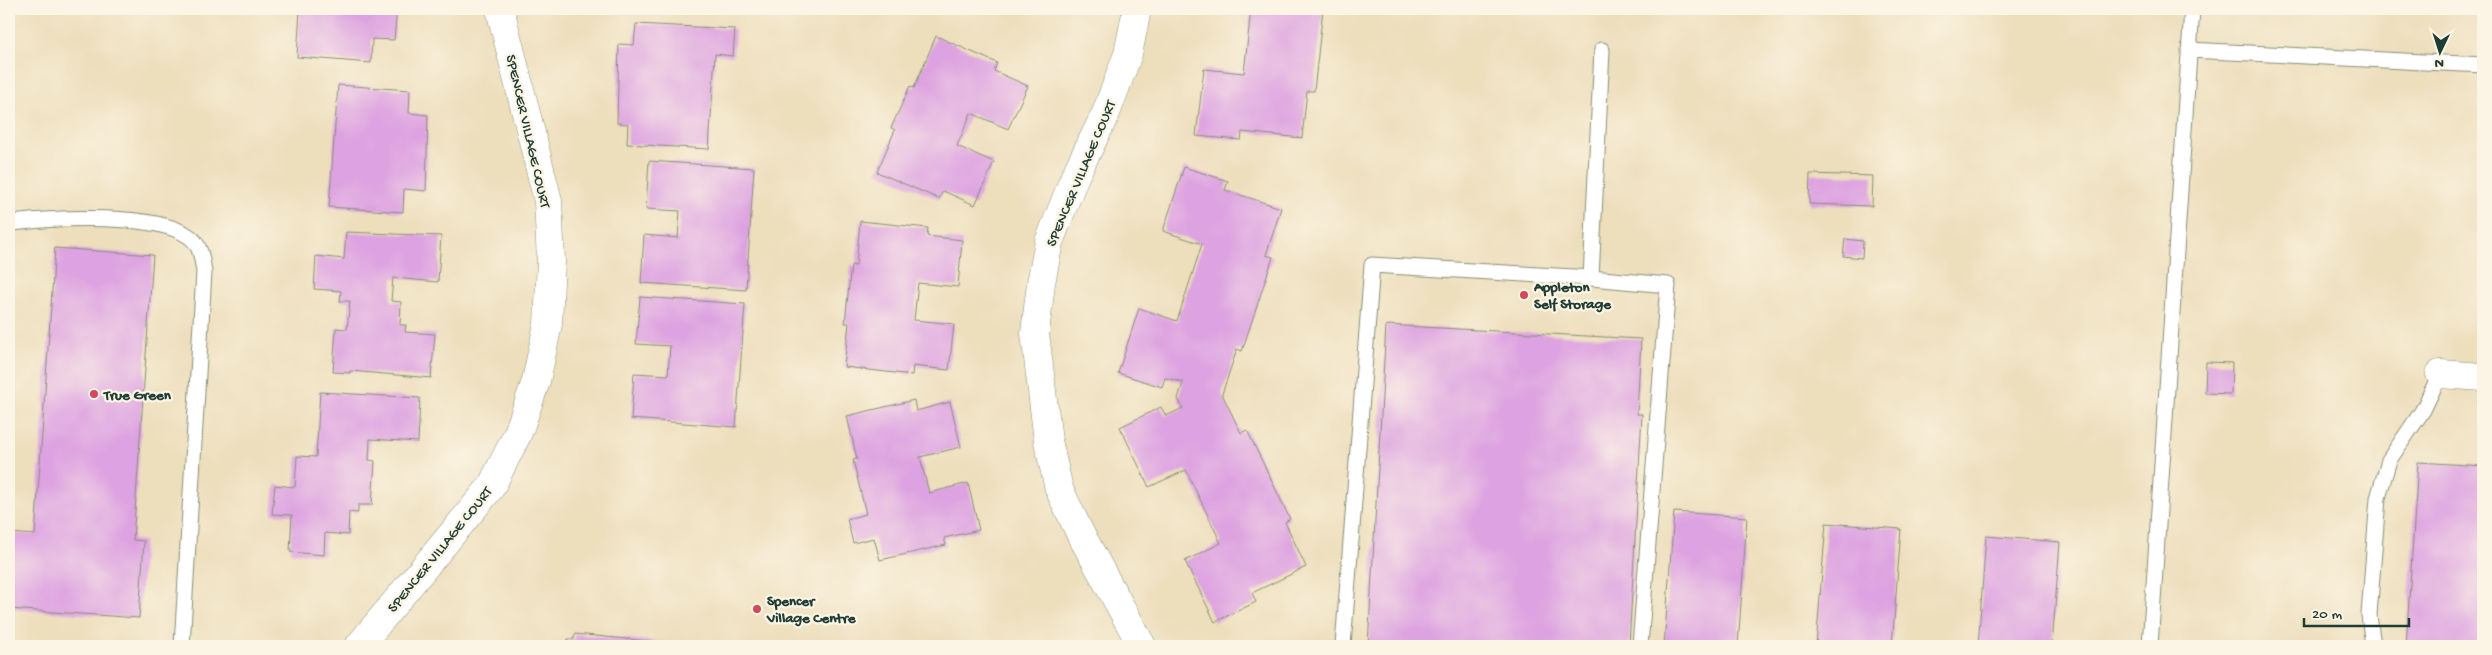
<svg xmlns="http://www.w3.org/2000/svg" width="2492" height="655" viewBox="0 0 2492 655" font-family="'Gochi Hand',sans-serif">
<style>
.building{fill:#dda2e1}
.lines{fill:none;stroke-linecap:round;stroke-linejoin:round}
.lane-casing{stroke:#868e78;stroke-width:17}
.street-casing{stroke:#868e78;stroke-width:29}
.lane{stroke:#fff;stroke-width:15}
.street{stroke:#fff;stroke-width:28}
.poi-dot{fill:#d1495b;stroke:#fcf5e5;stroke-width:2}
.labels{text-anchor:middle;stroke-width:4.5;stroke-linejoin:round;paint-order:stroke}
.street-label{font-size:15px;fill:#1f3d34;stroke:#fcf5e5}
.poi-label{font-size:15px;font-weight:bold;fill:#1f3d34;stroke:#fcf5e5;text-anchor:start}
</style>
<rect width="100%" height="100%" fill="#fcf5e5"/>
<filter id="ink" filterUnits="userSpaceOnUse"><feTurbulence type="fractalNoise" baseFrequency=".02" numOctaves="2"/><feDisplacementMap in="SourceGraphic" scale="10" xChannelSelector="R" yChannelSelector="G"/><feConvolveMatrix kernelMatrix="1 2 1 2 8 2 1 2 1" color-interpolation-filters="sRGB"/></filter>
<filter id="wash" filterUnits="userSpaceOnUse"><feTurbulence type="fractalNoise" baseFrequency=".0096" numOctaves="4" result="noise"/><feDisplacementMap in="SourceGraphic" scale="20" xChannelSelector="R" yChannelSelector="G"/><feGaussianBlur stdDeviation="1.12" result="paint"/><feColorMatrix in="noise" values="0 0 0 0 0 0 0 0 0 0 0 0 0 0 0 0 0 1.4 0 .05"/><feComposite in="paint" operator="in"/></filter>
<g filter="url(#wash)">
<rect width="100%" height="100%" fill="#eddebc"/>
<g id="blocks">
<!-- building -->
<path class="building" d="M300,9H397L394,40L372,39L371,63L297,57Z
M1251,9H1323L1314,91H1307L1302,138L1242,132L1241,140L1196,136L1204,69L1244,73Z
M636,24L735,29L733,56L715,54L709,149L627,144L628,124L617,123L619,44L634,45Z
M936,36L997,63L994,71L1028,86L1008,129L971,113L957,146L994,162L975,205L943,191L939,199L877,172L895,130L891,128L910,86L914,88Z
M338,85L410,90L409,113L428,115L426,191L404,189L403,212L329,207Z
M649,161L754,168L746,290L641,283L644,235L678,238L680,211L646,209Z
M1184,167L1228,181L1225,190L1281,208L1266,255L1273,257L1242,351L1237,349L1222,394L1241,433L1247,430L1290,519L1285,522L1306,567L1252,593L1256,602L1215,622L1185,561L1221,543L1186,470L1149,487L1120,427L1161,407L1166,416L1183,408L1178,399L1183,382L1165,378L1162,387L1118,373L1139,308L1177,321L1202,244L1163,231Z
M1810,174L1873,176L1872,206L1809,204Z
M860,221L928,228L927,236L962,240L958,287L918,283L914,320L954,324L949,370L913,366L912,375L844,367L849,323H845L851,265L856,266Z
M346,232L441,236L438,282L393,278L391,301L401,302L400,325H406L405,332L435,334L431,378L350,371V373L333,372L336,328L347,329L350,301H340L341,291L314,289L316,256L344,259Z
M1845,239L1863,241L1862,258L1843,256Z
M55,248L153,255L133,540L144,541L139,618L9,609V533L35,535Z
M640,297L745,304L736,427L631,419L634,373L668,375L670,346L636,344Z
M1386,325L1641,339L1637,414H1642L1629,646H1368Z
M2206,362L2232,363L2231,394L2205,393Z
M320,392L420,398L418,442L370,439L369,460L375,461L372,505H358V513L349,512L348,535L325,533L324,555L290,552L292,515L272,514L275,485L295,487L297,456L316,457Z
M914,400L916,411L950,402L961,447L920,457L929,493L968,483L979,530L944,538L946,545L880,560L874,538L853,543L847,519L866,514L853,460L857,459L847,416Z
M2418,462L2483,466V646H2406Z
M1674,512L1747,517L1738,646H1664Z
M1826,523L1901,529L1892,646H1816Z
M1986,536L2060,542L2052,646H1978Z
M575,634L690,645V646H567L568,639H574Z"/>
</g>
</g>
<g filter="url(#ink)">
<use href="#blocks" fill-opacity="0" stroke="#868e78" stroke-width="1"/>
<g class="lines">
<defs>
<path id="lane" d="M1602,50L1591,278L1668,285L1640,646
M2189,50L2483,65
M9,226L12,223C53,218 157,212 190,237C201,245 202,260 204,272L182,646
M1343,646L1372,265L1591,278
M2150,646L2192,9
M2373,646L2369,615L2378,498L2389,460L2423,410L2440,374"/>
<path id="street" d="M1137,9L1128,54L1106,113L1075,176L1049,242L1041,283L1035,333L1048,441L1059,489L1079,531L1142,646
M2440,374L2483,377
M359,646L491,487L518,433L536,381L548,324L551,261L548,201L500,9"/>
</defs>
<!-- lane casing -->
<use href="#lane" class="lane-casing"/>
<!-- street casing -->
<use href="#street" class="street-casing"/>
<!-- lane -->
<use href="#lane" class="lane"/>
<!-- street -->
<use href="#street" class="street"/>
</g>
</g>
<!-- markers -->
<g class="poi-dot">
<circle cx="1524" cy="295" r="5"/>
<circle cx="94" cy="394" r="5"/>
<circle cx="757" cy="609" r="5"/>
</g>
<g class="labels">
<!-- street labels -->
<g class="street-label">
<text transform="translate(529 131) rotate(77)" y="5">SPENCER VILLAGE COURT</text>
<text transform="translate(1080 173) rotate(-67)" y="5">SPENCER VILLAGE COURT</text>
<text transform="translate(439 549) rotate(-51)" y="5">SPENCER VILLAGE COURT</text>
</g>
<!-- poi labels -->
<g class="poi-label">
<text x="1534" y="291">Appleton<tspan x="1534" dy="17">Self Storage</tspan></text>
<text x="104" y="399">True Green</text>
<text x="767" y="605">Spencer<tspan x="767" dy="17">Village Centre</tspan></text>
</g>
</g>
<!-- margin -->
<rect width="2492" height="655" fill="none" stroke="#fcf5e5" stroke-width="30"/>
<!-- north arrow -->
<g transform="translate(2440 52) rotate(184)" stroke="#fcf5e5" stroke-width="4" paint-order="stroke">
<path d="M0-4L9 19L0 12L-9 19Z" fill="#1f3d34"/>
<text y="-8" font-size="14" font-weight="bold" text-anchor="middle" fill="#1f3d34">N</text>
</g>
<!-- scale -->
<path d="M2304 618v8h105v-8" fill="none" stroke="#1f3d34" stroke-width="2.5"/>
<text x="2312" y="618" font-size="15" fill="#1f3d34" stroke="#fcf5e5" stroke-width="4" paint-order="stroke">20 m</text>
</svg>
